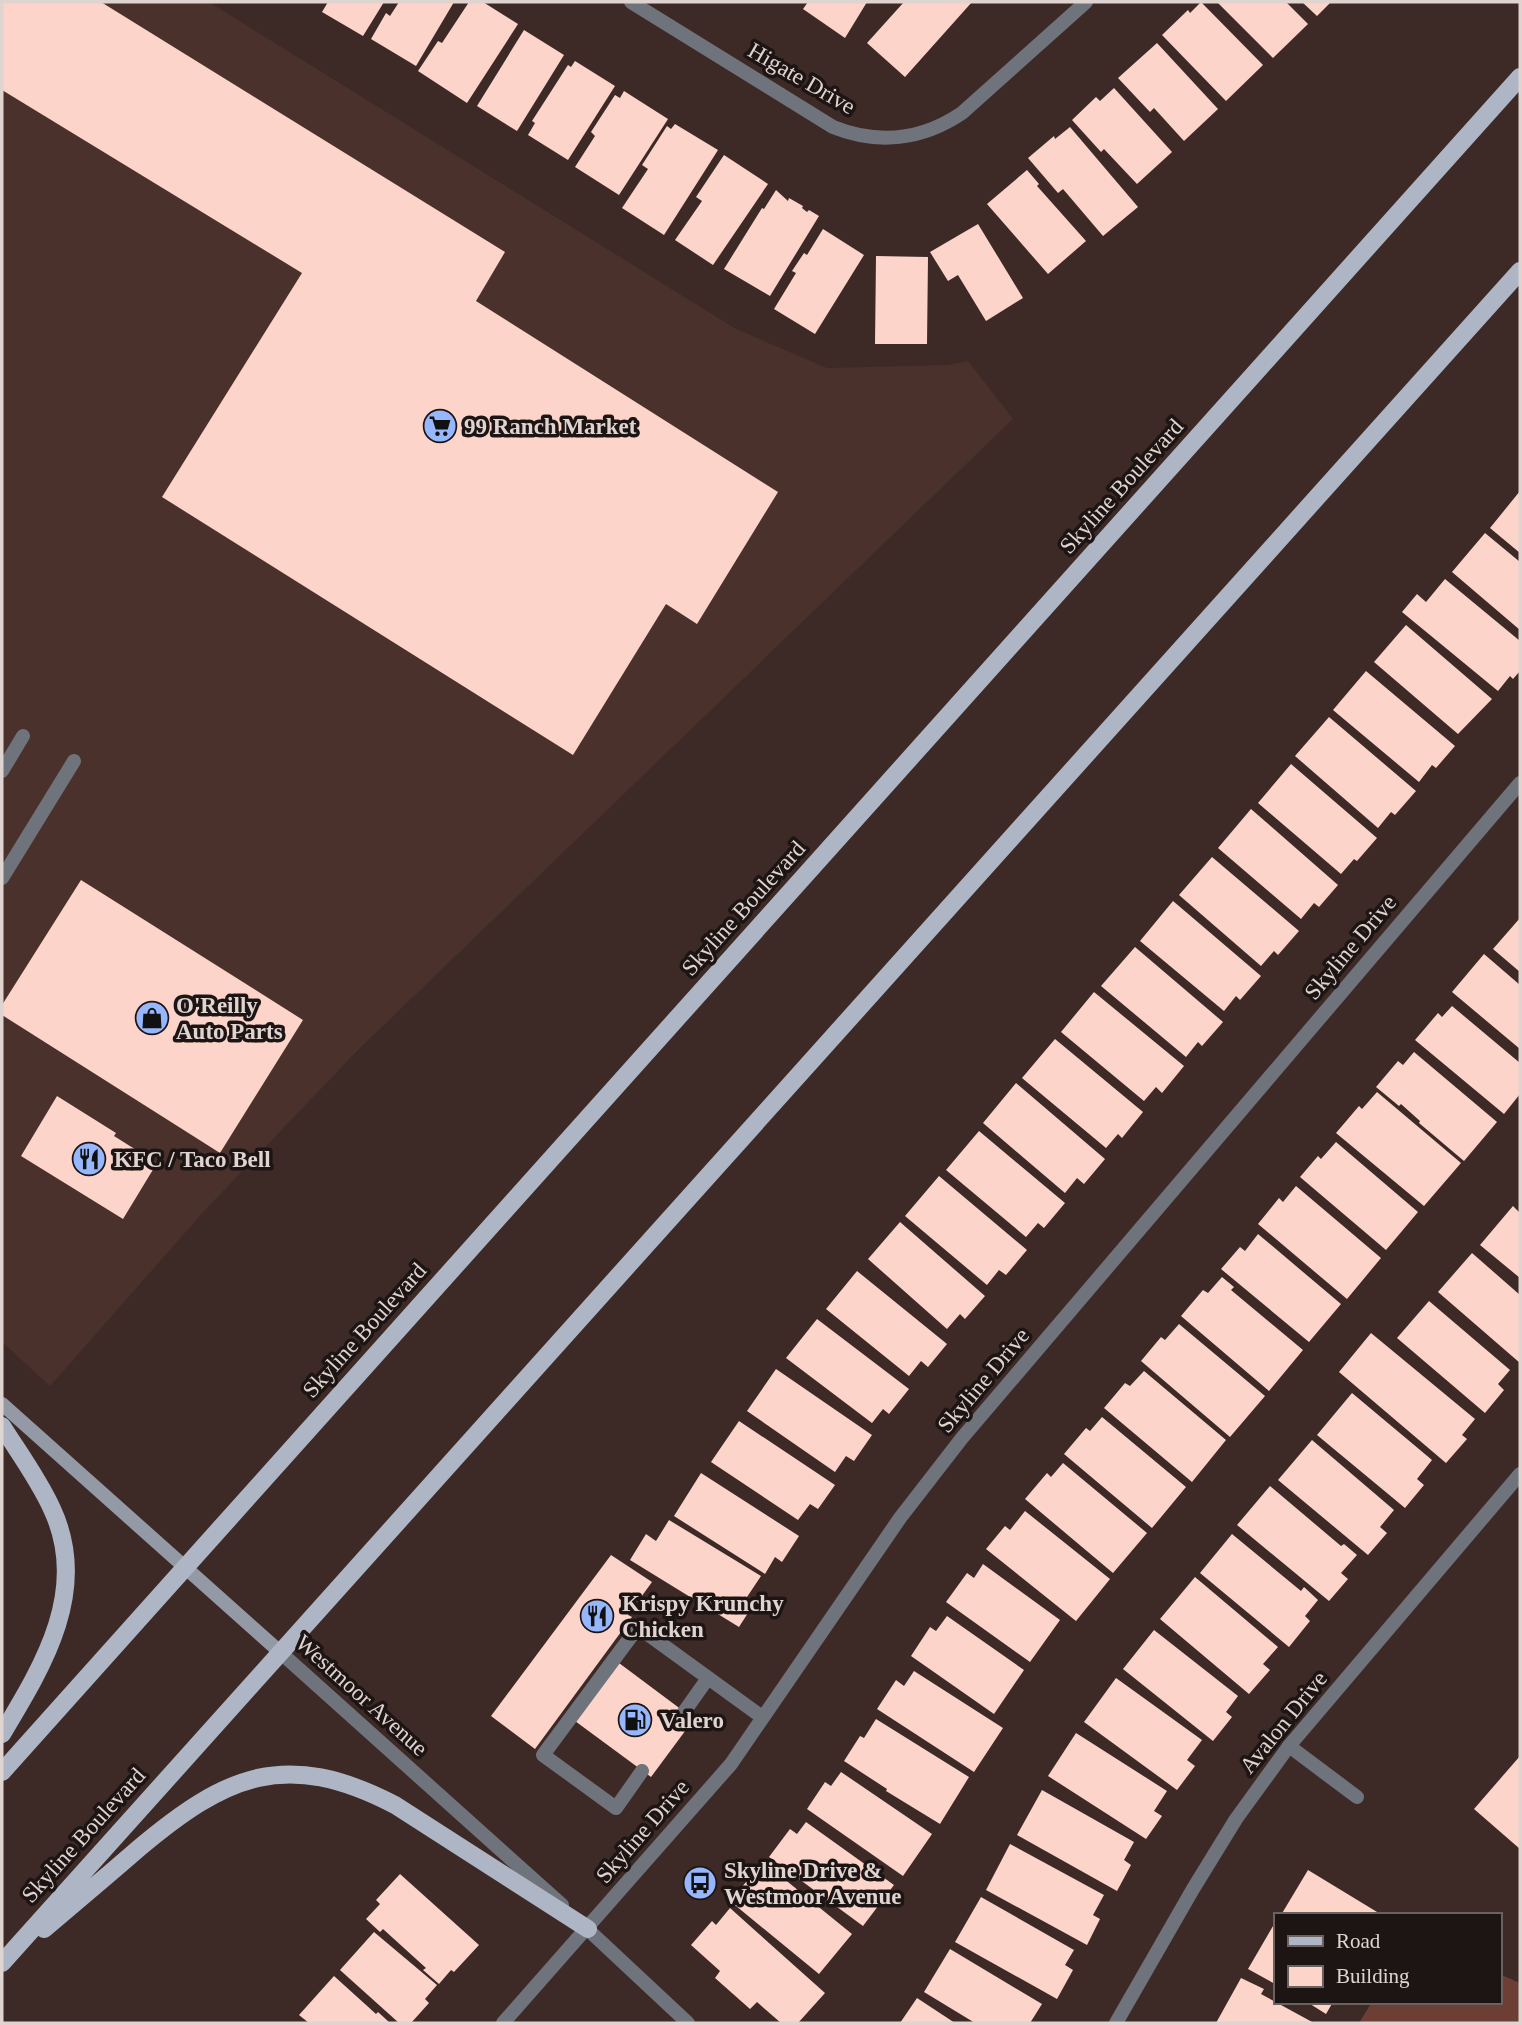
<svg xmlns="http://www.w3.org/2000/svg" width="1522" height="2025" viewBox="0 0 1522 2025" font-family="Georgia,serif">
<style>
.built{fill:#4a312b}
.green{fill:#6d3f34}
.building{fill:#fdd4ca}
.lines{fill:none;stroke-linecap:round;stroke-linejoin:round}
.lane{stroke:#6f737b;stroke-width:14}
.street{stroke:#6f737b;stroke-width:14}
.secondary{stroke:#9399a5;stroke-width:14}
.primary{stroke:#aeb6c6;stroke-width:18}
.labels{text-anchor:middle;stroke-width:7;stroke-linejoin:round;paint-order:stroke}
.street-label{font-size:23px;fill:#e0d4d1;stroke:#1d1513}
.poi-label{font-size:23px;font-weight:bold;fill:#e0d4d1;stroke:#1d1513;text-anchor:start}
</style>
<rect width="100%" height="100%" fill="#3d2a26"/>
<!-- built -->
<path class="built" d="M2,2H209L736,329L827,368L948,365L968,361L1013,419L358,1050L206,1209L50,1386L2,1342Z"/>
<!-- green -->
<path class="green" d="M1499,1974L1520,1983V2023H1359L1372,2002H1499Z"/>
<!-- building -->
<path class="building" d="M2,2H101L505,252L476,301L778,492L697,624L666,604L573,755L162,497L302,273L2,90Z
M328,2H384L363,36L322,12Z
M399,2H454L416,66L371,39L386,13L390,16Z
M469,2H483L518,24L467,103L418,71L438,41L442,43Z
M808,2H867L845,38L803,9Z
M904,2H972L905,77L867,43Z
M1201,2L1263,65L1226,101L1162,35L1188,10L1190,13Z
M1217,2H1286L1308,24L1273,58Z
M1302,2H1331L1317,16Z
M524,30L564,55L517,131L477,106Z
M1157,43L1218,109L1184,141L1154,108L1150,112L1118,78Z
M575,61L615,86L568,160L528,135L535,123L532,121L568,65L571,67Z
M1114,88L1172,152L1137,184L1104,149L1101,152L1072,120L1096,97L1100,101Z
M624,91L668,119L619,195L575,167L595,136L591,132L615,95L620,98Z
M675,124L718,150L664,235L622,208L648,169L642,165L667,126L671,129Z
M1070,127L1138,207L1103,236L1063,189L1058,193L1028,158L1054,136L1055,139Z
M724,155L768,184L713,265L675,240L702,201L696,197Z
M1027,170L1039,184L1037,186L1086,241L1048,274L987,204Z
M776,190L788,201L789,198L803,206L802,208L807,212L809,210L819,216L770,296L724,269L762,208L764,209Z
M978,224L1023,298L986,321L958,275L948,281L930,252Z
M823,229L864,255L815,334L774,309L796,273L792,271L804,253L807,255Z
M876,256L928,257L927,344H875Z
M1520,491V553L1490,528Z
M1485,533L1520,562V630L1452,572Z
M1445,579L1520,641V671L1513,679L1510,676L1498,691L1402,612L1417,594L1426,602Z
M1406,625L1492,699L1458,734L1374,662Z
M1366,671L1455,746L1436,768L1432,765L1419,782L1333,710Z
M1329,717L1416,791L1395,815L1391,812L1378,828L1295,756Z
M1291,764L1377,838L1357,861L1354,859L1341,874L1258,803Z
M1251,809L1338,885L1319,907L1314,903L1301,919L1218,848Z
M1212,857L1299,931L1278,955L1274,951L1261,966L1179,895Z
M81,880L303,1020L220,1153L2,1015V1005Z
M1173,901L1261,976L1240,1000L1236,996L1224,1011L1140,941Z
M1520,918V972L1493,949Z
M1135,947L1223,1022L1202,1046L1198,1042L1186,1057L1101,986Z
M1484,954L1520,985V1049L1452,992Z
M1094,992L1184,1066L1162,1093L1156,1087L1144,1101L1061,1032Z
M1452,1006L1520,1063V1094L1504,1114L1415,1040L1438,1013L1442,1017Z
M1055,1039L1143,1112L1122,1138L1118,1134L1106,1148L1022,1078Z
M1414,1052L1497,1122L1464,1161L1419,1123L1420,1121L1401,1104L1399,1106L1376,1087L1398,1061L1403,1065Z
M1016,1083L1105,1159L1084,1184L1077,1178L1065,1193L983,1123Z
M1377,1092L1461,1163L1424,1206L1336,1133L1359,1106L1362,1109Z
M57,1096L116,1133L114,1136L157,1163L123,1219L21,1156Z
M979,1131L1065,1203L1044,1228L1038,1223L1026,1237L946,1170Z
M1336,1142L1418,1212L1386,1250L1300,1177L1318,1156L1321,1159Z
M939,1176L1027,1250L1006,1275L999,1270L987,1285L905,1216Z
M1296,1186L1381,1258L1347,1299L1258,1224L1279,1198L1283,1202Z
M1513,1206L1520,1213V1278L1480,1245Z
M900,1222L985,1296L965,1319L960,1314L947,1329L868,1259Z
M1258,1234L1341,1304L1309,1342L1221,1269L1240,1247L1245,1251Z
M1472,1253L1520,1295V1363L1438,1292Z
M857,1271L947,1344L928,1367L921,1361L909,1376L826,1309Z
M1222,1277L1234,1287L1231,1290L1303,1350L1269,1391L1181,1316L1203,1290L1208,1293Z
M1429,1301L1510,1370L1498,1384L1504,1390L1485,1413L1397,1338Z
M817,1319L909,1389L889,1414L883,1409L872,1423L786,1358Z
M1179,1324L1265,1396L1230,1437L1141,1361L1161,1337L1165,1340Z
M1371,1333L1475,1419L1462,1435L1467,1439L1446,1463L1339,1372Z
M776,1369L872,1435L854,1461L846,1456L835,1472L747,1411Z
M1144,1371L1226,1440L1192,1482L1104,1408L1125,1383L1130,1386Z
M1352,1393L1432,1460L1417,1479L1424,1485L1405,1508L1317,1435Z
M1102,1417L1186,1487L1152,1528L1064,1454L1086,1428L1090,1431Z
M739,1421L835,1485L818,1509L810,1504L798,1520L711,1462Z
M1312,1440L1394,1510L1380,1527L1387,1533L1368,1555L1278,1480Z
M1063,1463L1147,1533L1113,1573L1025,1499L1047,1473L1051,1477Z
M701,1473L799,1536L782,1562L775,1557L765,1574L674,1516Z
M1270,1486L1341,1546L1344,1544L1357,1555L1341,1573L1348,1579L1329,1601L1237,1525Z
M1025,1511L1110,1579L1076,1621L986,1549L1005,1526L1010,1530Z
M669,1520L761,1576L747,1597L755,1602L739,1627L630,1560L646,1534L656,1541Z
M1232,1534L1301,1591L1304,1587L1318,1600L1305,1616L1310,1621L1289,1647L1200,1573Z
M611,1555L652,1582L628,1615L632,1617L535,1749L491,1716Z
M983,1564L1060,1620L1030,1662L946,1602L967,1573L974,1578Z
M1195,1577L1278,1647L1263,1664L1270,1670L1249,1694L1160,1619Z
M947,1616L1024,1670L994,1714L911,1656L930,1627L936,1631Z
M1154,1630L1238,1696L1226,1712L1232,1717L1213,1741L1123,1669Z
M619,1663L694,1719L651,1777L575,1721Z
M914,1671L1003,1728L974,1772L877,1709L896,1680L904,1686Z
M1116,1678L1202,1740L1187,1760L1195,1766L1177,1790L1084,1722Z
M876,1719L969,1777L940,1824L886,1791L887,1789L844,1761L860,1736L864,1738Z
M1076,1733L1167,1791L1154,1811L1162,1816L1146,1839L1048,1776Z
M1520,1756V1849L1474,1809Z
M841,1772L932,1834L903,1876L807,1809L825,1782L831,1786Z
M1042,1790L1134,1842L1124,1860L1131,1865L1117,1891L1017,1835Z
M806,1822L894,1885L863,1926L769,1857L790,1829L797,1834Z
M1010,1844L1104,1895L1093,1915L1100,1919L1087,1945L986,1890Z
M767,1865L852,1934L819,1974L730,1901L752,1875L755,1879Z
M1308,1870L1382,1915H1281Z
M400,1874L479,1945L454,1972L451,1970L439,1984L423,1970L426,1968L383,1929L380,1932L366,1919L380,1904L376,1900Z
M981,1897L1074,1950L1065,1965L1073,1970L1057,1999L955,1942Z
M730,1908L825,1993L798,2023H781L757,2002L750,2009L715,1978L720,1971L691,1945L712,1921L716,1925Z
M1273,1926L1275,1927V1984L1248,1969Z
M374,1932L437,1985L425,1999L429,2003L411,2023H399L340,1970Z
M950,1949L1042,2004L1030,2023H975L924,1992Z
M334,1976L376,2014L378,2012L390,2023H309L299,2015Z
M1241,1978L1264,1989L1261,1994L1314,2023H1216Z
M917,1998L955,2023H900Z
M1307,2002H1333L1326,2014Z"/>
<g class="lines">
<!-- lane -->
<path class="lane" d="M2,771L23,736
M2,878L74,761
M684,1712L708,1678
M1289,1746L1357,1797
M642,1771L616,1808L543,1755L638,1627L762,1717"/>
<!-- street -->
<path class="street" d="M631,2L833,127C878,145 922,140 962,113L1086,2
M280,1652L562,1905
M582,1924L688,2023
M503,2023L731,1764L900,1518L962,1438L1520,783
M1116,2023L1193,1889L1236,1819L1289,1746L1520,1474"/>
<!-- secondary -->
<path class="secondary" d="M2,1404L280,1652"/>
<!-- primary -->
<path class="primary" d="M2,1426C19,1453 39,1480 52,1509C90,1590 43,1666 2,1734
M2,1772L1520,77
M44,1929C76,1902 107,1876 138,1849C226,1775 285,1748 395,1805L588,1929
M2,1963L1520,271"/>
</g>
<!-- icons -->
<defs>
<symbol id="supermarket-disc" viewBox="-11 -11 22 22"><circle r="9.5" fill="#96b6fd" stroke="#1d1513"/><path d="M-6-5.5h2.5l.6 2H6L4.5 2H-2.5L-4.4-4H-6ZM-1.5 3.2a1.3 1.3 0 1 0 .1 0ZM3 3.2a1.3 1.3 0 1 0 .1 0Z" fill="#111"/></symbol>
<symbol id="shop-disc" viewBox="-11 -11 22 22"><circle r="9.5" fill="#96b6fd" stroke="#1d1513"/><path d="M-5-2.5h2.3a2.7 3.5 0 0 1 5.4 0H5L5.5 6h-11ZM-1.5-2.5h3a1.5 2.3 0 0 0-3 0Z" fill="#111"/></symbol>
<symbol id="restaurant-disc" viewBox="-11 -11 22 22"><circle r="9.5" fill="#96b6fd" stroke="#1d1513"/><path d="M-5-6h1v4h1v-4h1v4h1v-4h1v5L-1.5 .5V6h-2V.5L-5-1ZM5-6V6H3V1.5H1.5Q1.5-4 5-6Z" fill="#111"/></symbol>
<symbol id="fuel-disc" viewBox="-11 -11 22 22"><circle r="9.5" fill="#96b6fd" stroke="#1d1513"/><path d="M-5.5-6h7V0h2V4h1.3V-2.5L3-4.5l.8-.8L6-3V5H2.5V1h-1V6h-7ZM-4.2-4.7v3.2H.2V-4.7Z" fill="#111"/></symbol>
<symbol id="bus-disc" viewBox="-11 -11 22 22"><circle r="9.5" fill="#96b6fd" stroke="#1d1513"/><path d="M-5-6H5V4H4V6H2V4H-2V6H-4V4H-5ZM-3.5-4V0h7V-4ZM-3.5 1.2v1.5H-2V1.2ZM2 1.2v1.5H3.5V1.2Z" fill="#111"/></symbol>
</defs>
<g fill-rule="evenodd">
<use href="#supermarket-disc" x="421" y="407" width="38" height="38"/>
<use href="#shop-disc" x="133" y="999" width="38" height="38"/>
<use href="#restaurant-disc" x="70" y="1140" width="38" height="38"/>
<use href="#restaurant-disc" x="578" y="1597" width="38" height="38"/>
<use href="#fuel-disc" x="616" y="1701" width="38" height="38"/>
<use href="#bus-disc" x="681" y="1864" width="38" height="38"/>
</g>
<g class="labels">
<!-- street labels -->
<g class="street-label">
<text transform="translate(802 78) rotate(30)" y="8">Higate Drive</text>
<text transform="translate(1121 486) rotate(-48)" y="8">Skyline Boulevard</text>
<text transform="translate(743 908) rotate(-48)" y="8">Skyline Boulevard</text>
<text transform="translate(1350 947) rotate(-50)" y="8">Skyline Drive</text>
<text transform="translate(364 1330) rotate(-48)" y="8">Skyline Boulevard</text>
<text transform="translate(983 1380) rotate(-50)" y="8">Skyline Drive</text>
<text transform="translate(362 1695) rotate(42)" y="8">Westmoor Avenue</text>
<text transform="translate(1283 1722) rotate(-51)" y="8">Avalon Drive</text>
<text transform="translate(642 1831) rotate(-49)" y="8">Skyline Drive</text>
<text transform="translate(83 1835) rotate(-48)" y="8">Skyline Boulevard</text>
</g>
<!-- poi labels -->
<g class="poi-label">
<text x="464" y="434">99 Ranch Market</text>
<text x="176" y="1013">O'Reilly<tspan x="176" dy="26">Auto Parts</tspan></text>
<text x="114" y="1167">KFC / Taco Bell</text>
<text x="622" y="1611">Krispy Krunchy<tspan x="622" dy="26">Chicken</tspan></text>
<text x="660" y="1728">Valero</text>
<text x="724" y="1878">Skyline Drive &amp;<tspan x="724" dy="26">Westmoor Avenue</tspan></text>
</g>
</g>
<!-- border -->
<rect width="1522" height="2025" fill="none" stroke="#e0d4d1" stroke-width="7"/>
<!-- legend -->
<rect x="1274" y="1913" width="228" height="91" fill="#1d1513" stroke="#6b615f" stroke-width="2"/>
<rect x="1288" y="1936" width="35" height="10" fill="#aeb6c6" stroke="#6b615f" stroke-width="2"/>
<text x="1336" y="1948" font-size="21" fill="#e0d4d1">Road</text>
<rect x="1288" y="1966" width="35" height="21" fill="#fdd4ca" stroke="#6b615f" stroke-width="2"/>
<text x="1336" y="1983" font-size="21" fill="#e0d4d1">Building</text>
</svg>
